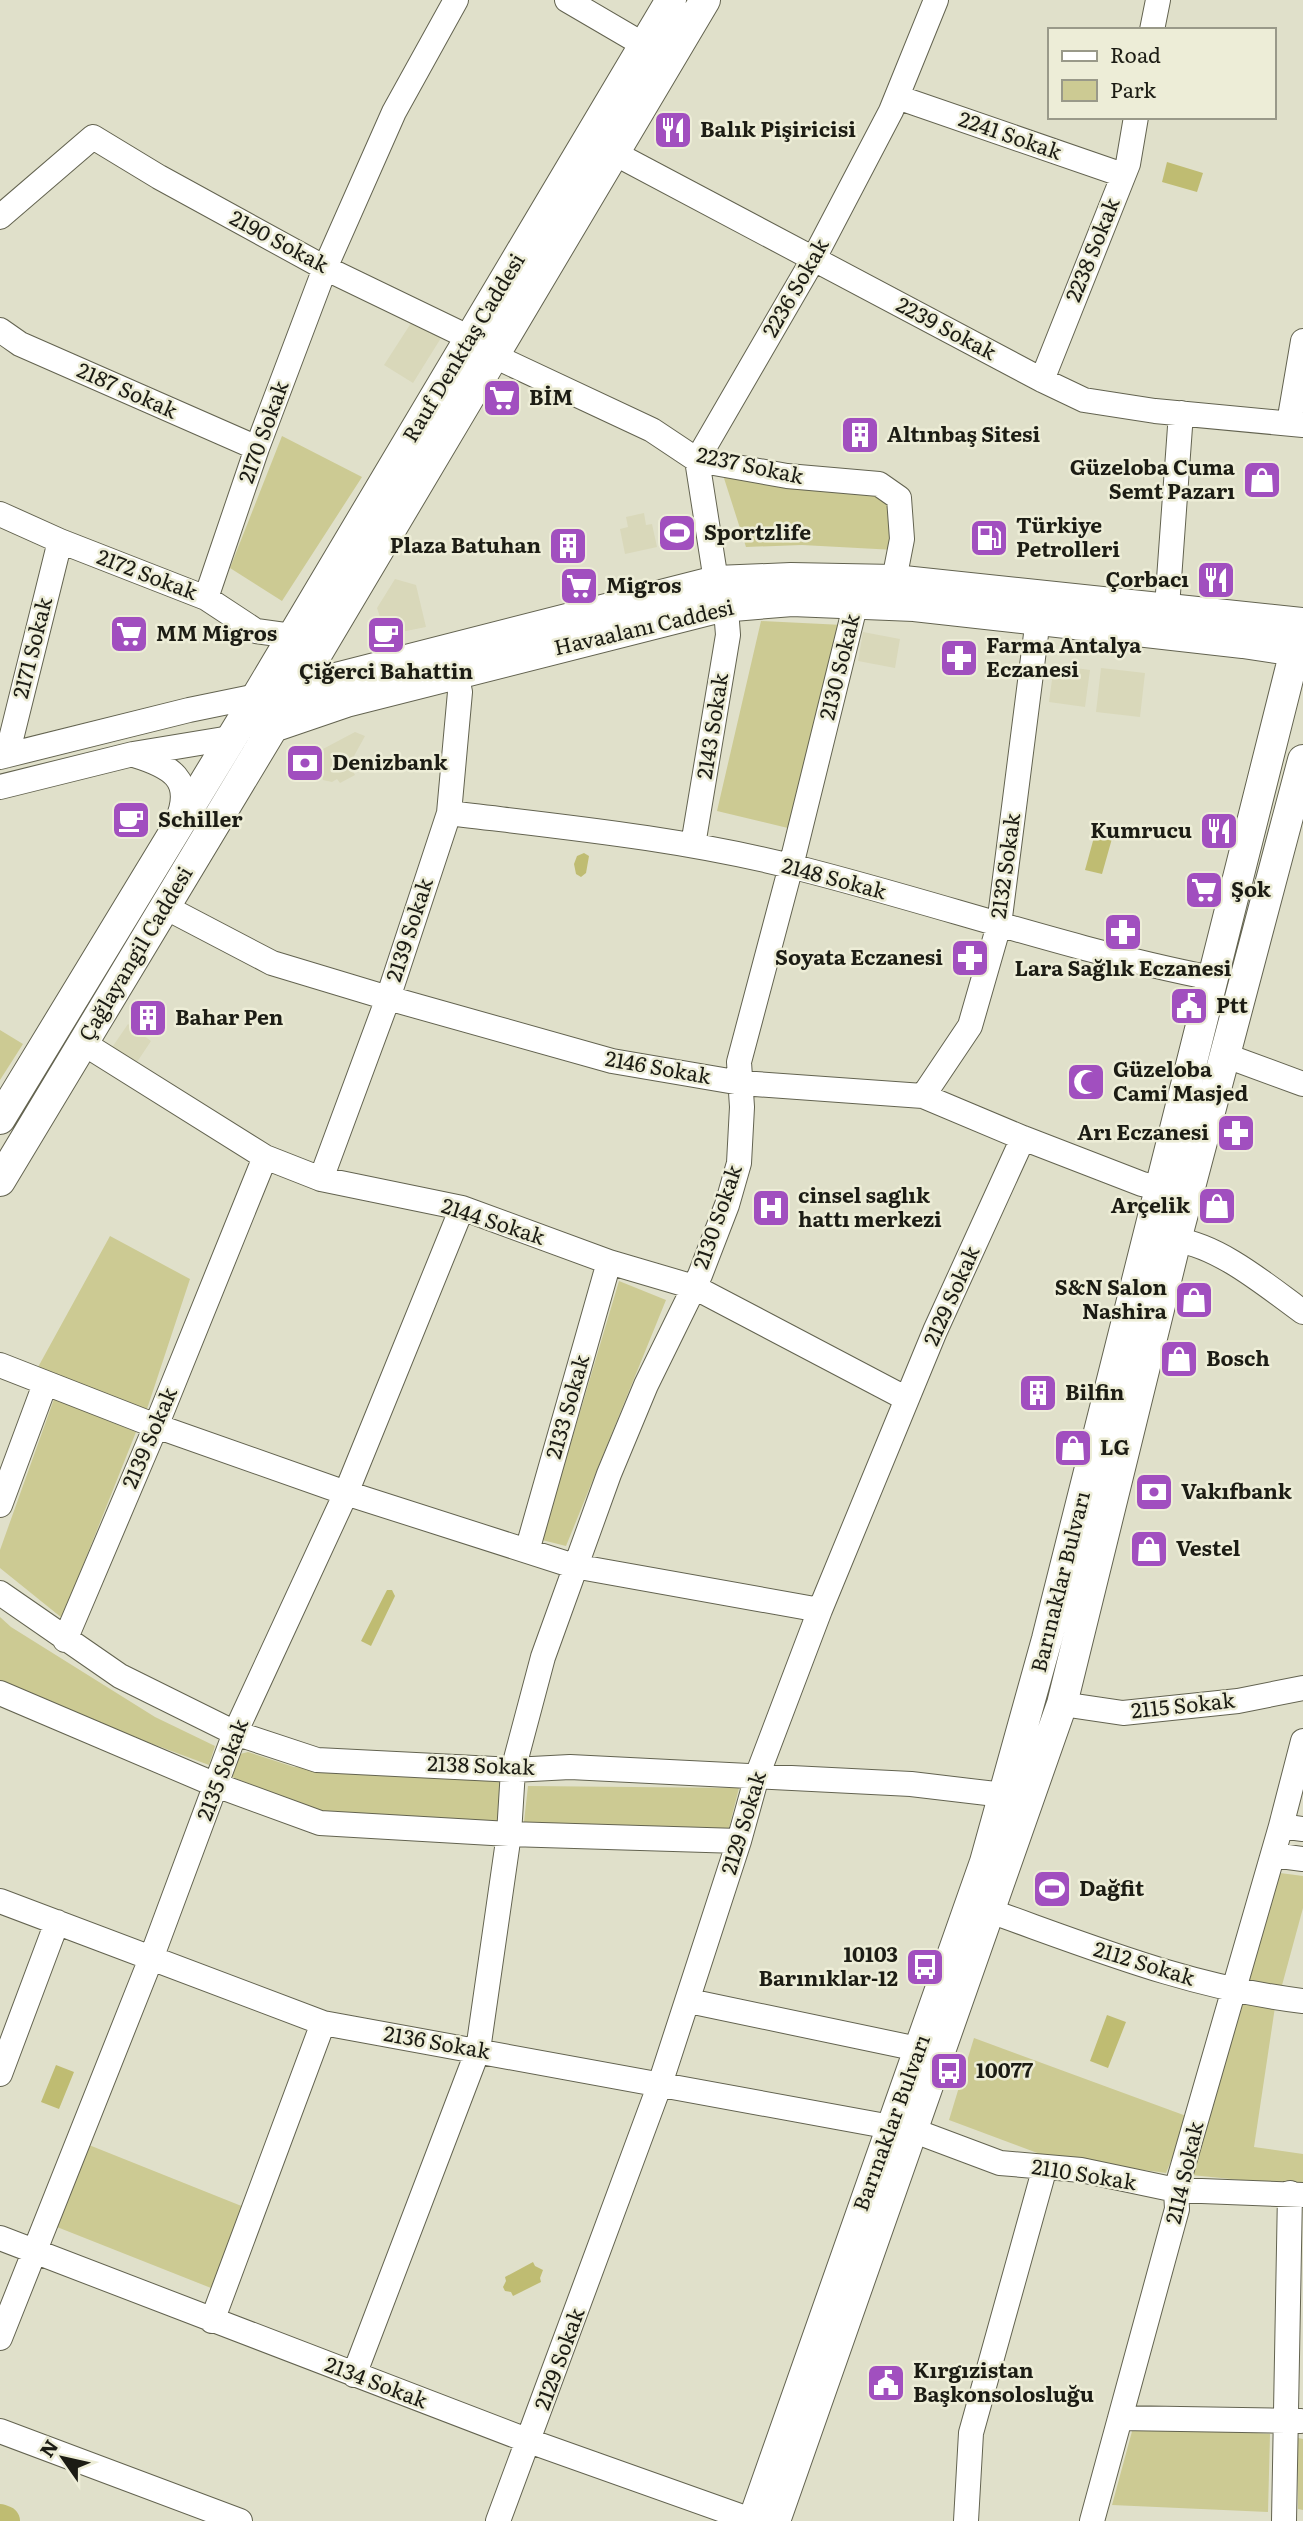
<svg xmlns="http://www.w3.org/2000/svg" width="1303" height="2521" viewBox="0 0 1303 2521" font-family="Literata,serif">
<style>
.built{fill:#d9d8ba}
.green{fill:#ccca93}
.water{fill:#bfbc72}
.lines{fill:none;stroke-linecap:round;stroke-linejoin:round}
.river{stroke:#bfbc72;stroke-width:30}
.minor-casing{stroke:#636350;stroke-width:26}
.major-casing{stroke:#636350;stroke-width:32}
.minor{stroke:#fff;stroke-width:24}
.major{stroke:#fff;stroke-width:30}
.labels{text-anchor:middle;stroke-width:5;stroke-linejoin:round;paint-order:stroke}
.poi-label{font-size:21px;font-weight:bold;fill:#1c1c14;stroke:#ededd7;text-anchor:start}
.street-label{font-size:21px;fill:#1c1c14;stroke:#ededd7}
</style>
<rect width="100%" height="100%" fill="#e0e0ca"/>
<!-- built -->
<path class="built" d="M413,320L441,338L413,383L384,365Z
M644,513L646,525L652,524L657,547L625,554L620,529L628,527L626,517Z
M395,579L416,585L426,627L386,635L377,608Z
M863,632L900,639L895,668L858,661Z
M1054,665L1090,670L1085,707L1049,702Z
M1101,668L1145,673L1140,717L1096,712Z
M355,732L365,736L354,756L358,767L353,771L355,775L340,783L337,779L332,782L323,780L322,773L303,771L306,758Z
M128,1024L151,1041L135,1065L111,1049Z"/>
<!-- green -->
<path class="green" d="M282,436L362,477L282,601L230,568Z
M723,475L885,494L895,503V550L802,545L746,547Z
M761,621L843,625L792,829L717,811Z
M0,1030L23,1044L0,1080Z
M110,1236L190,1279L146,1412L37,1369Z
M619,1281L666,1300L566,1546L542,1540Z
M54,1399L136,1432L62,1618L0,1568V1550Z
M0,1617L11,1627L155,1717L215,1746L209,1765L72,1714L0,1682Z
M248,1752L294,1767L500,1777L501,1822L326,1813L232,1777L240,1754Z
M528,1786L739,1788L728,1832L524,1822Z
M1280,1873L1303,1876V1908L1281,1989L1246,1983Z
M1242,2002L1275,2007L1254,2147L1303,2154V2186L1191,2175Z
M974,2038L1189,2117L1166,2173L1048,2157L949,2120Z
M89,2145L244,2207L211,2288L57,2227Z
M1134,2424L1270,2434L1268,2512L1112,2505Z
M1298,2438L1303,2439V2510L1298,2509Z"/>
<!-- water -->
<path class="water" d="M1167,162L1203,173L1197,192L1162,182Z
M1096,830L1113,835L1102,874L1085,870Z
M584,853L589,856L586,873L581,877L576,874L574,864L577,856Z
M387,1590H392L395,1596L371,1646L361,1641Z
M1107,2015L1126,2022L1108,2068L1090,2061Z
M56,2065L74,2072L59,2109L41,2102Z
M533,2262L535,2266L543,2270L540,2278L541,2282L513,2296L511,2292L505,2291L503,2287L506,2281L505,2277Z"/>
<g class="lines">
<!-- river -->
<path class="river" d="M0,2519L5,2521"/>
<defs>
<path id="minor" d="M567,0L644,45
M1152,30L1158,0
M897,97L1123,175
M614,153L1042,380L1084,400L1155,411L1303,425
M0,217L93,137L159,177L325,268L470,338
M0,330L20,344L257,448
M494,356L652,430L697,460L787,476L879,484L899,498L902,539L894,580
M1042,380L1128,164L1136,117
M1289,423L1303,341
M0,514L60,541L206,598L256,631L292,636
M206,598L257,448L325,268L394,112L456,0
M1167,607L1181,413
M7,755L60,541
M134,755C170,766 195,779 177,821
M0,757L189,710L257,696
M0,787L133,754L230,738
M449,813C563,827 679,838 790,866C931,901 1069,950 1212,978
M693,845L728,635L727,622L721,607L716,581L697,460L814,258L891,111L936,0
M165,907L272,963L388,998L612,1061L741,1083L923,1096L1023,1138L1142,1184L1160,1188
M83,1043L265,1157L321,1179L462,1208L609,1262L694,1287L907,1399
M1224,1055L1303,1084
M923,1096L970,1026L999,925L1040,603
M321,1179L388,998L449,813L460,692L456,672
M1176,1240C1220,1246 1267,1286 1303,1312
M0,1365L156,1426L346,1493L574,1566L820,1610
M0,1505L45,1384
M527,1551L609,1262
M0,1593L120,1676L235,1733L317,1760L513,1770L570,1767L911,1784L1004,1795
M65,1640L156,1426L265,1157
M0,1693L216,1785L320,1823L509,1834L739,1841
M1062,1704L1123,1713L1238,1701L1303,1688
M1303,1741L1281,1826L1303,1829
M1273,1855L1303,1859
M0,1901L323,2023L891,2127
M990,1911C1094,1948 1192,1988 1303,2001
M689,2001L918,2049
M0,2074L57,1922
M912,2130L1000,2163L1081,2170L1176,2190L1303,2195
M0,2238L529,2441L754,2521
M212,2321L323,2023
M0,2338L152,1956L235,1733L346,1493L462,1208
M354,2375L478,2050L509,1834L513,1770L543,1657L609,1474L646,1385L700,1275L727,1205L739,1163L742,1107L739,1062L791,866L860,586
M1120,2418L1301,2421
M0,2431L240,2521
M498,2521L660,2084L739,1841L757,1776L820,1610L935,1331L1023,1138
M966,2521L971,2433L1045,2167
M1092,2521L1177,2209L1176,2190L1281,1826
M1284,2521L1290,2193"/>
<path id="major" d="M285,691L716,581L791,578L894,580L1303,623
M264,730L346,702L721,607L792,601L914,606L1243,643L1303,652
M0,1119L257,696L671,0
M0,1181L296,689L705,0
M753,2521L985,1862L1047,1639L1302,623
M775,2521L1062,1704L1176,1240L1303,760"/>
</defs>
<!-- minor casing -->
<use href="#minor" class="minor-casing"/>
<!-- major casing -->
<use href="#major" class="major-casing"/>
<!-- minor -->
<use href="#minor" class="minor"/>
<!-- major -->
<use href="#major" class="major"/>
</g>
<!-- icons -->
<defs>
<symbol id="restaurant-square" viewBox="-11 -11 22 22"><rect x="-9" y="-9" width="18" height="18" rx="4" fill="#a14fbf" stroke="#ededd7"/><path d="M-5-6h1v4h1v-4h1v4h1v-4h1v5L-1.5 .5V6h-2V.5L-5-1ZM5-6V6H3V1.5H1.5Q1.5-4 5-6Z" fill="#fff"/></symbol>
<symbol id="supermarket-square" viewBox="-11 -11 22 22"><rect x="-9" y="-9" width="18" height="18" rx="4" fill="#a14fbf" stroke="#ededd7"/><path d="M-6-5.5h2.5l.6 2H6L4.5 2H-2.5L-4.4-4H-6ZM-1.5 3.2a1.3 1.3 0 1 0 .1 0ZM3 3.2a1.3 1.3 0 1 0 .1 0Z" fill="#fff"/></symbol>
<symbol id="building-square" viewBox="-11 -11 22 22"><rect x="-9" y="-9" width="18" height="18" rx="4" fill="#a14fbf" stroke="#ededd7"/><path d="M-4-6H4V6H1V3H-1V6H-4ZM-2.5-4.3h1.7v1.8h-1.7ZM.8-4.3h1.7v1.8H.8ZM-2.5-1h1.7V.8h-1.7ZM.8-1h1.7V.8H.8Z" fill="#fff"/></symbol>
<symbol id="shop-square" viewBox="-11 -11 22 22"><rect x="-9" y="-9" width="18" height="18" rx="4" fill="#a14fbf" stroke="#ededd7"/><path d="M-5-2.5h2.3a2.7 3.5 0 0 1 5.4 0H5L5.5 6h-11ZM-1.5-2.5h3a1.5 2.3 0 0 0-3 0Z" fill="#fff"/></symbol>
<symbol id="stadium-square" viewBox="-11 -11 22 22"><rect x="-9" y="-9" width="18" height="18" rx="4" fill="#a14fbf" stroke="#ededd7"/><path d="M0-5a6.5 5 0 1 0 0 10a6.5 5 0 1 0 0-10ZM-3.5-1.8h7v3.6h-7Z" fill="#fff"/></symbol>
<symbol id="fuel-square" viewBox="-11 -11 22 22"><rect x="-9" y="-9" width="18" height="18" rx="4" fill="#a14fbf" stroke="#ededd7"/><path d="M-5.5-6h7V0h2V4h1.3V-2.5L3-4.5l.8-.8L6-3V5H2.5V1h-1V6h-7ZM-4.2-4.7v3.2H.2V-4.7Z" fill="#fff"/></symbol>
<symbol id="cafe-square" viewBox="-11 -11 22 22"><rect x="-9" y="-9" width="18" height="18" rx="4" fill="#a14fbf" stroke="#ededd7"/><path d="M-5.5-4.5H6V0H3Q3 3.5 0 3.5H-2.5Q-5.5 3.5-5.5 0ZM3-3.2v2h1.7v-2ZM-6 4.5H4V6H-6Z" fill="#fff"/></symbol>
<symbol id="pharmacy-square" viewBox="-11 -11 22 22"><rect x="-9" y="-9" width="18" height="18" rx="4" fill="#a14fbf" stroke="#ededd7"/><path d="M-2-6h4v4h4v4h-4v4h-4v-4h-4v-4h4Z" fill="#fff"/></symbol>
<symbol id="bank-square" viewBox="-11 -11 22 22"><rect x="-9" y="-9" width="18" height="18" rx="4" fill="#a14fbf" stroke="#ededd7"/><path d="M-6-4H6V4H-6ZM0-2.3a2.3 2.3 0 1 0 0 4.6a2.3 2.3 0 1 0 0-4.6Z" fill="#fff"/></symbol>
<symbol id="civic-square" viewBox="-11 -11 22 22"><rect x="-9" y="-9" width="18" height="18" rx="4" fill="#a14fbf" stroke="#ededd7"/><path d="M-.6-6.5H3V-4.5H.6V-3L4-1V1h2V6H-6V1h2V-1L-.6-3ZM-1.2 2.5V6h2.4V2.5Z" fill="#fff"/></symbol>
<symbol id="mosque-square" viewBox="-11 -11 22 22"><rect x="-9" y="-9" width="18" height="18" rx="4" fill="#a14fbf" stroke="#ededd7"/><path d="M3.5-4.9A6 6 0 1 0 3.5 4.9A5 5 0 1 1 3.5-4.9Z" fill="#fff"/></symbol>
<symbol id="hospital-square" viewBox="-11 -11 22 22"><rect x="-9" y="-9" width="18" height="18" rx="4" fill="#a14fbf" stroke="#ededd7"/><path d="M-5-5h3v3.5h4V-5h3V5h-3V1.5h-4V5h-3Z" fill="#fff"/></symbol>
<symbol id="bus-square" viewBox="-11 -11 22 22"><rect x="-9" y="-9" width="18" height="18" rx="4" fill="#a14fbf" stroke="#ededd7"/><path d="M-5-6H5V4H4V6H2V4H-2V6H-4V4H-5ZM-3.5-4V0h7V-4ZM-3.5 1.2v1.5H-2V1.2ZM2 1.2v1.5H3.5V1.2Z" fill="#fff"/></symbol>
</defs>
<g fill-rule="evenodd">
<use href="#restaurant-square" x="651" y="108" width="44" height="44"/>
<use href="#supermarket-square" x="480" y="376" width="44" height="44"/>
<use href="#building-square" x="838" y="413" width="44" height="44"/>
<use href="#shop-square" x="1240" y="458" width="44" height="44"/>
<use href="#stadium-square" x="655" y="511" width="44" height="44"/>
<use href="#fuel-square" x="967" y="516" width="44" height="44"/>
<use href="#building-square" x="546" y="524" width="44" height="44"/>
<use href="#restaurant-square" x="1194" y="558" width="44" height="44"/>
<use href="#supermarket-square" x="557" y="564" width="44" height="44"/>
<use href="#supermarket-square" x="107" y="612" width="44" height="44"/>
<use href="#cafe-square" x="364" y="613" width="44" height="44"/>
<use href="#pharmacy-square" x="937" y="636" width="44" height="44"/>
<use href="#bank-square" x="283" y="741" width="44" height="44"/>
<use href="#cafe-square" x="109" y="798" width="44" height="44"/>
<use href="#restaurant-square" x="1197" y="809" width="44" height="44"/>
<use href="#supermarket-square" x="1182" y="868" width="44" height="44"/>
<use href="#pharmacy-square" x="1101" y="910" width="44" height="44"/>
<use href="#pharmacy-square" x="948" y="936" width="44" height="44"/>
<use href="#civic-square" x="1167" y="984" width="44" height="44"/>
<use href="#building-square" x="126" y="996" width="44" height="44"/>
<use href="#mosque-square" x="1064" y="1060" width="44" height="44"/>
<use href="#pharmacy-square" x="1214" y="1111" width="44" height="44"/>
<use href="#shop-square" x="1195" y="1184" width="44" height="44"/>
<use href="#hospital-square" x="749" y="1186" width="44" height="44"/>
<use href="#shop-square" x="1172" y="1278" width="44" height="44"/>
<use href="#shop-square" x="1157" y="1337" width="44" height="44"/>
<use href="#building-square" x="1016" y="1371" width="44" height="44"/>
<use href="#shop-square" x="1051" y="1426" width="44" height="44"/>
<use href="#bank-square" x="1132" y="1470" width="44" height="44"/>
<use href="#shop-square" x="1127" y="1527" width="44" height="44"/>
<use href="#stadium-square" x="1030" y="1867" width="44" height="44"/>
<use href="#bus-square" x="903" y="1945" width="44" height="44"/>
<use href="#bus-square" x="927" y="2049" width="44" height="44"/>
<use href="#civic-square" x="864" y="2361" width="44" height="44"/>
</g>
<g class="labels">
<!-- poi labels -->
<g class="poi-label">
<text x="700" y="137">Balık Pişiricisi</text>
<text x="529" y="405">BİM</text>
<text x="887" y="442">Altınbaş Sitesi</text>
<text x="1235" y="475" text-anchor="end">Güzeloba Cuma<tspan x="1235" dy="24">Semt Pazarı</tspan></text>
<text x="1016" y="533">Türkiye<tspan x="1016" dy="24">Petrolleri</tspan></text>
<text x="704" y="540">Sportzlife</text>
<text x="541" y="553" text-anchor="end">Plaza Batuhan</text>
<text x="1189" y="587" text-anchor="end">Çorbacı</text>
<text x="606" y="593">Migros</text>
<text x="156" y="641">MM Migros</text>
<text x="986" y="653">Farma Antalya<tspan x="986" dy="24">Eczanesi</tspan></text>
<text x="386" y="679" text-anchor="middle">Çiğerci Bahattin</text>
<text x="332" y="770">Denizbank</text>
<text x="158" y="827">Schiller</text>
<text x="1192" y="838" text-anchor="end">Kumrucu</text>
<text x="1231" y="897">Şok</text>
<text x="943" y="965" text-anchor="end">Soyata Eczanesi</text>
<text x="1123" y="976" text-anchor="middle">Lara Sağlık Eczanesi</text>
<text x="1216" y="1013">Ptt</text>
<text x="175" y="1025">Bahar Pen</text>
<text x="1113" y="1077">Güzeloba<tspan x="1113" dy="24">Cami Masjed</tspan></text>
<text x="1209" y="1140" text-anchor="end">Arı Eczanesi</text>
<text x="798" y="1203">cinsel saglık<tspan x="798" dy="24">hattı merkezi</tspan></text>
<text x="1190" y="1213" text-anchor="end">Arçelik</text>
<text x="1167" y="1295" text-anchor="end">S&amp;N Salon<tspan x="1167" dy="24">Nashira</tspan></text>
<text x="1206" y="1366">Bosch</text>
<text x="1065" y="1400">Bilfin</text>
<text x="1100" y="1455">LG</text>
<text x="1181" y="1499">Vakıfbank</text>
<text x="1176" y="1556">Vestel</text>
<text x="1079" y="1896">Dağfit</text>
<text x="898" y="1962" text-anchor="end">10103<tspan x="898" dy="24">Barınıklar-12</tspan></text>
<text x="976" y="2078">10077</text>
<text x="913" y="2378">Kırgızistan<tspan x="913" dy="24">Başkonsolosluğu</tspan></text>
</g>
<!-- street labels -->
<g class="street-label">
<text transform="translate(1010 136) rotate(19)" y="7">2241 Sokak</text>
<text transform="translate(279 242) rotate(28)" y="7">2190 Sokak</text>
<text transform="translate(1093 250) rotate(-68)" y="7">2238 Sokak</text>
<text transform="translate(796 288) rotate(-60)" y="7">2236 Sokak</text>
<text transform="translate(946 329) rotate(28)" y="7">2239 Sokak</text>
<text transform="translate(464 348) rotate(-59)" y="7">Rauf Denktaş Caddesi</text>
<text transform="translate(127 391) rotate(24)" y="7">2187 Sokak</text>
<text transform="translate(264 432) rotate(-70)" y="7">2170 Sokak</text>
<text transform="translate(750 466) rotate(12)" y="7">2237 Sokak</text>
<text transform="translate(147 575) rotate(21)" y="7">2172 Sokak</text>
<text transform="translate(644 628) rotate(-13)" y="7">Havaalanı Caddesi</text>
<text transform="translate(33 648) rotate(-76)" y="7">2171 Sokak</text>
<text transform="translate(840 667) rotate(-76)" y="7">2130 Sokak</text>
<text transform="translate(713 726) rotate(-81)" y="7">2143 Sokak</text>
<text transform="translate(1006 866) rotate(-82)" y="7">2132 Sokak</text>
<text transform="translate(834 879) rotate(15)" y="7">2148 Sokak</text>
<text transform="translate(410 930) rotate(-72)" y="7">2139 Sokak</text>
<text transform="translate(136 954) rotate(-59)" y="7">Çağlayangil Caddesi</text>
<text transform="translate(658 1068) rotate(10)" y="7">2146 Sokak</text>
<text transform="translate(718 1217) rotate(-71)" y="7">2130 Sokak</text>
<text transform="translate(493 1222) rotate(18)" y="7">2144 Sokak</text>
<text transform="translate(952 1296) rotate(-66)" y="7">2129 Sokak</text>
<text transform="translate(568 1407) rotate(-74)" y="7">2133 Sokak</text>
<text transform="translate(150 1438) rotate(-67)" y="7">2139 Sokak</text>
<text transform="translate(1061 1582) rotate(-76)" y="7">Barınaklar Bulvarı</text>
<text transform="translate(1183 1706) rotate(-6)" y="7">2115 Sokak</text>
<text transform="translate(481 1766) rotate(2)" y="7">2138 Sokak</text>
<text transform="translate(223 1770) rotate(-69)" y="7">2135 Sokak</text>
<text transform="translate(744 1823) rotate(-73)" y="7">2129 Sokak</text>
<text transform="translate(1144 1964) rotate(17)" y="7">2112 Sokak</text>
<text transform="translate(437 2043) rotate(10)" y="7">2136 Sokak</text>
<text transform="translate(892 2123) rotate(-70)" y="7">Barınaklar Bulvarı</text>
<text transform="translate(1185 2173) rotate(-77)" y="7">2114 Sokak</text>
<text transform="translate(1084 2175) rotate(9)" y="7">2110 Sokak</text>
<text transform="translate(560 2359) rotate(-70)" y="7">2129 Sokak</text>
<text transform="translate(376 2383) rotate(21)" y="7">2134 Sokak</text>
</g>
</g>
<!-- legend -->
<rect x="1048" y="28" width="228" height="91" fill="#ededd7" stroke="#999989" stroke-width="2"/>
<rect x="1062" y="51" width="35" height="10" fill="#ffffff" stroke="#999989" stroke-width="2"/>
<text x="1110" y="63" font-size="21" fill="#1c1c14">Road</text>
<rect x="1062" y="80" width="35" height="21" fill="#ccca93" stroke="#999989" stroke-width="2"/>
<text x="1110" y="98" font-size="21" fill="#1c1c14">Park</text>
<!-- north arrow -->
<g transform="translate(63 2458) rotate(304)" stroke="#ededd7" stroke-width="5" paint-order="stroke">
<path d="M0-5L12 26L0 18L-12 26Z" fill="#1c1c14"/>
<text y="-10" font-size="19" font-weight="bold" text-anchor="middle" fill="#1c1c14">N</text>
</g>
</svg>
